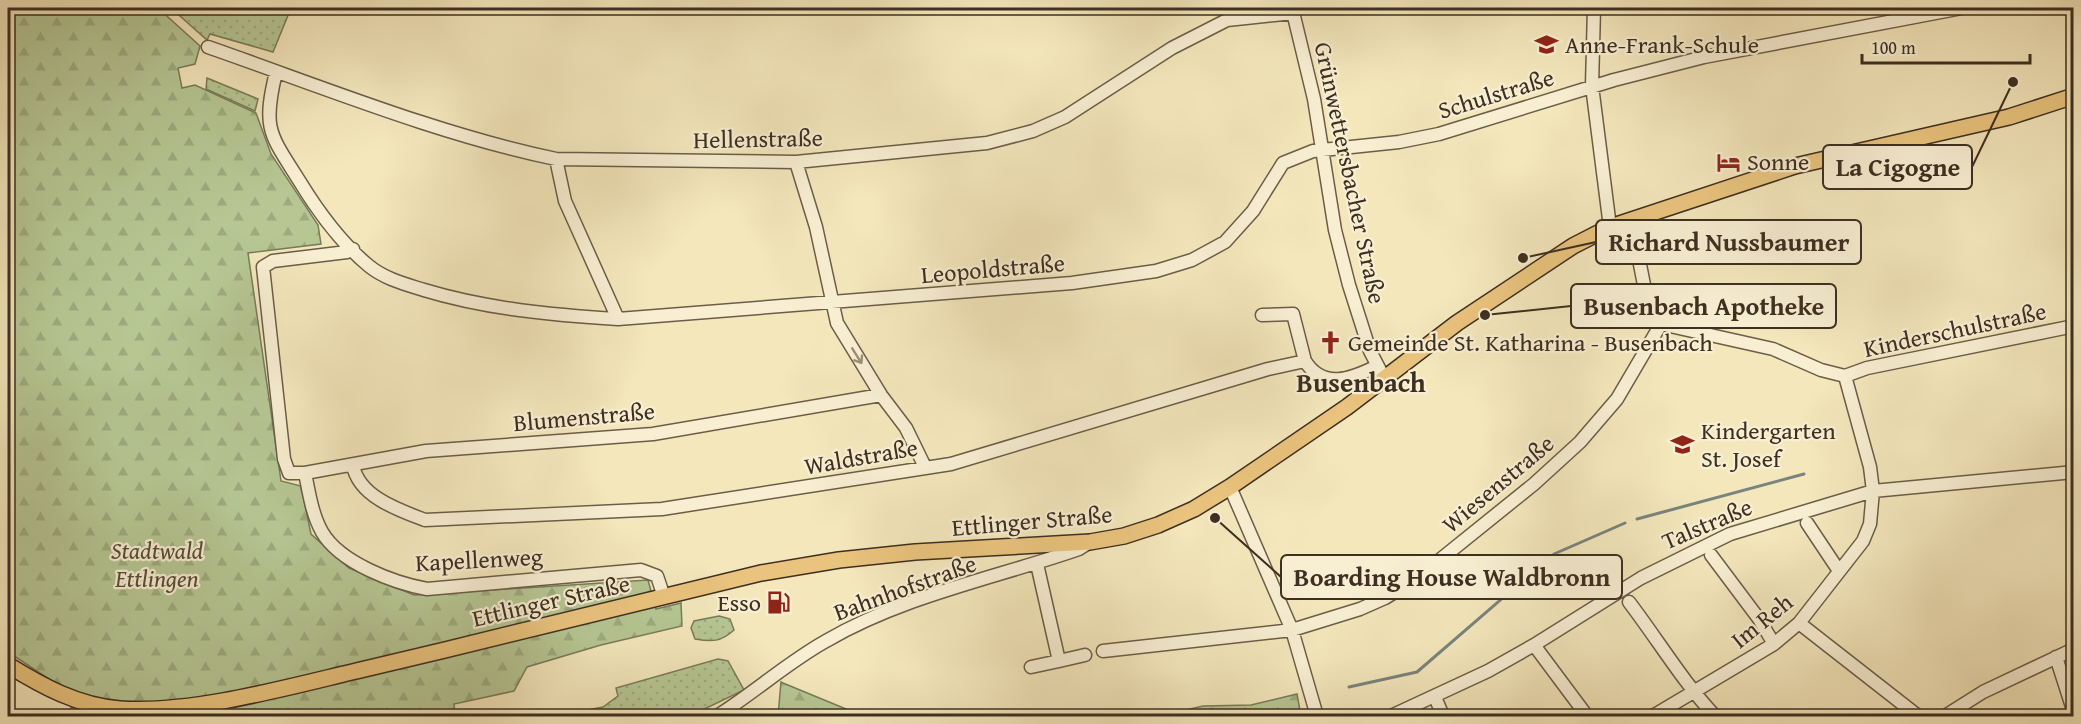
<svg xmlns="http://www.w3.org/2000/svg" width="2081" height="724" viewBox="0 0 2081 724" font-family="'Gentium Book Plus',serif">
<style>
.grass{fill:url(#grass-dots);stroke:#7a7b5a;stroke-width:1.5}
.forest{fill:url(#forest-firs);stroke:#7a7b5a;stroke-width:1.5}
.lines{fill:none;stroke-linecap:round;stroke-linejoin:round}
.stream{stroke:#79847e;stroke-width:3}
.minor-casing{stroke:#6b5d48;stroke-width:15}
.major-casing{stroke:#3d2f21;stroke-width:18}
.minor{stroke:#f8efd3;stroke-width:12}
.major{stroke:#eac47e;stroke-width:15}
.oneway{stroke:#9a8f7a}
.labels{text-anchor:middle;stroke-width:4.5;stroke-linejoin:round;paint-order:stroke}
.poi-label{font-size:24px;fill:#3d2f21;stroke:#f8efd3;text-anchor:start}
.street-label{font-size:24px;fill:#3d2f21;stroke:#f8efd3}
.park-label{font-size:24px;font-style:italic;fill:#554d38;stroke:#f8efd3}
.quarter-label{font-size:27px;font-weight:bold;fill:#3d2f21;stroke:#f8efd3}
.leader{fill:none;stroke:#3d2f21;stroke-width:2}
.callout-dot{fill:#3d2f21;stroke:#f8efd3;stroke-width:2}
.callout{fill:#f8efd3;stroke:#3d2f21;stroke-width:2}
.callout-label{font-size:26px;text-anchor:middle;font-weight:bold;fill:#3d2f21}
</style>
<defs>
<pattern id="grass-dots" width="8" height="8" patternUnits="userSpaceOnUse" patternTransform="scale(1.5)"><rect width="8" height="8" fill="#b6c794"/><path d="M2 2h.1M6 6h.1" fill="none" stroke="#9dab7f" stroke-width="1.8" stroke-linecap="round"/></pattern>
<pattern id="forest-firs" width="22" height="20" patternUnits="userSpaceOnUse" patternTransform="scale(1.5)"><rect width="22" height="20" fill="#b6c794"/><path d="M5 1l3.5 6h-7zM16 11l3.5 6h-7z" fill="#9dab7f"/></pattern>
</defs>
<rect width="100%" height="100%" fill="#f4e7bc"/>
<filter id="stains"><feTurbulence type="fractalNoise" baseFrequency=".00333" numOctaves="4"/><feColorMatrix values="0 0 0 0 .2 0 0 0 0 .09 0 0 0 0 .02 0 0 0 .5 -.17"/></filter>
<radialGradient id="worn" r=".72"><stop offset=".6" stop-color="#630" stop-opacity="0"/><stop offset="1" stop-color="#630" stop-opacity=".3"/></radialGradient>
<!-- grass -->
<path class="grass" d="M171,8H291L273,52L210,34L207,40Z
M207,78L258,99L255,111L206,89Z
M719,616L730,619L734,630C721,642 712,642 695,639L691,628L694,621Z
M718,659L728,661L744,690L690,716H556L603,707L618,696L616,688Z"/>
<!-- forest -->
<path class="forest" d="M8,8H158L200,46L195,64L178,68L182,88L195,85L256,113L271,154L318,225L321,244L248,253L281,481L301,486L311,534L349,568L414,595L648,580L656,609L681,603L682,626L601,645L527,667L514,691L454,704L455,716H78L70,709L80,693L55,683L8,652Z
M781,682L783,683L863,716H778Z
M1297,694L1301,716H1159L1203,706L1251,705Z"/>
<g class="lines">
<!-- stream -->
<path class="stream" d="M1637,519L1804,474
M1537,569L1554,554L1625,523
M1349,687L1417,672L1527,577"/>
<defs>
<path id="minor" d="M1292,8L1314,99L1335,230L1349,285L1370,351L1381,372
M1594,8L1592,86L1610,227
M208,47C320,86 440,135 556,159L796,162L987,143L1033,131L1065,117L1172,48L1227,20L1293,13
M276,72C262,130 270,134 300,182C319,213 341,243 369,266C385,279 405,284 424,290C487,309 552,315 618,319L1072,283L1156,271L1192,260L1225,242L1253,211L1283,163L1313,151L1399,142L1439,134L1614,80L1704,57L1962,8
M556,159L565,201L618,319
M796,162L816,227L837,323L881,395L906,428L925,467
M1631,219L1647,300L1661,324L1773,349L1821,370L1845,376L1870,467L1873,491L1870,524L1863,541L1799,623L1774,644L1653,716
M353,249L347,252L273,261L263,267L284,459L289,473H305L426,451L653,434L881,395
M1262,315L1293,314L1305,361
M1845,376L1867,368L2074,326
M353,465C358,496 398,510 425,520L662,509L951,464L1268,369L1305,361C1323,390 1351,379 1377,366
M305,473C309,493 312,514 322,532C340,563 394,583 427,589L641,570L657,576L664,597
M1230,487L1292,630L1317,716
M1807,523L1839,571
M1711,555L1759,619L1774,644
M1629,602C1658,640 1683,682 1715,716
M1799,623L1918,716
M1534,645L1587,716
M1103,651L1292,630L1360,609L1385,598L1416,579L1534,484L1580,442L1617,399L1661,324
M2056,657L2074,713
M1059,661L1085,655
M1031,667L1059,661L1037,564
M1435,697L1443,716
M717,716C754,693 788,662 826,641C903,596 995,578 1079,549L1090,542
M1391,716L1488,671L1534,645L1641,578L1730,534L1873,491L2074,472
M1945,716L1983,692L2074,649"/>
<path id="major" d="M8,665C42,686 78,706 120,709C196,714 295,685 369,668C500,637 631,605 761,573L839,560L915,552L1090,542L1124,536L1158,525L1194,509L1230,487L1347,407L1457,323L1573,246L1610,227L1795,166L2009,117L2074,96"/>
</defs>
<!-- minor casing -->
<use href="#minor" class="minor-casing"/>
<!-- major casing -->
<use href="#major" class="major-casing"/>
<!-- minor -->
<use href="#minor" class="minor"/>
<!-- major -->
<use href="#major" class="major"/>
</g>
<!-- one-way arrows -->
<defs><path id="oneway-shaft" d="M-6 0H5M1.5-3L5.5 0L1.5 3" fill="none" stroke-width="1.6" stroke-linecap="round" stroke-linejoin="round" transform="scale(1.5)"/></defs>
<use class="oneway" href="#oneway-shaft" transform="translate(857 356) rotate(58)"/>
<!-- icons -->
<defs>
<symbol id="school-bare" viewBox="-9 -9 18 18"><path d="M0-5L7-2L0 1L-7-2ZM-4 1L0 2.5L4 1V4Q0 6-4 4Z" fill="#8f2418" stroke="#f8efd3" stroke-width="2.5" paint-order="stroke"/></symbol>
<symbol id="hotel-bare" viewBox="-9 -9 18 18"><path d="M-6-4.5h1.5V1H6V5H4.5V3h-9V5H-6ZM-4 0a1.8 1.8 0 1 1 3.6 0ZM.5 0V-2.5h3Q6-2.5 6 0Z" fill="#8f2418" stroke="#f8efd3" stroke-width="2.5" paint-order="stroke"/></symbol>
<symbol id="church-bare" viewBox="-9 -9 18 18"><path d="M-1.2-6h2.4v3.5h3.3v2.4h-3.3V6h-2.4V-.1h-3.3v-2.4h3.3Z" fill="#8f2418" stroke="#f8efd3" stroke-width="2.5" paint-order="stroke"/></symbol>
<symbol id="fuel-bare" viewBox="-9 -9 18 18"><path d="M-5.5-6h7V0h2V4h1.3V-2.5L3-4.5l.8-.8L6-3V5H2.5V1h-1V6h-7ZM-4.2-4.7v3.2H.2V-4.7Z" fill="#8f2418" stroke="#f8efd3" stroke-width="2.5" paint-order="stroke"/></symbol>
</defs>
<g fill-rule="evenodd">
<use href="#school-bare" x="1530" y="28" width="33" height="33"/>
<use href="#hotel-bare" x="1712" y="146" width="33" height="33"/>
<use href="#church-bare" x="1314" y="326" width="33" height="33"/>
<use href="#school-bare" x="1666" y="428" width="33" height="33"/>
<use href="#fuel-bare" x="762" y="586" width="33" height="33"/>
</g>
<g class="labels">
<!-- poi labels -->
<g class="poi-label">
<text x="1565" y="53">Anne-Frank-Schule</text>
<text x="1747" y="170">Sonne</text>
<text x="1348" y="351">Gemeinde St. Katharina - Busenbach</text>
<text x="1701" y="439">Kindergarten<tspan x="1701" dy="28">St. Josef</tspan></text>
<text x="761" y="611" text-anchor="end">Esso</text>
</g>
<!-- street labels -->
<g class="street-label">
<text transform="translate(1496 94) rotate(-17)" y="8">Schulstraße</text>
<text transform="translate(758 139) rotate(-1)" y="8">Hellenstraße</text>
<text transform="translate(1350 173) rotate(78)" y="8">Grünwettersbacher Straße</text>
<text transform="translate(993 269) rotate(-5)" y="8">Leopoldstraße</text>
<text transform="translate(1955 330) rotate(-12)" y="8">Kinderschulstraße</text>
<text transform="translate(584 417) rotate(-5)" y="8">Blumenstraße</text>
<text transform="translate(861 457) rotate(-10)" y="8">Waldstraße</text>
<text transform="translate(1498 484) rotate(-40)" y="8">Wiesenstraße</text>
<text transform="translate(1032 521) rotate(-5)" y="8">Ettlinger Straße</text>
<text transform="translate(1707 524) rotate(-23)" y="8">Talstraße</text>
<text transform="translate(479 560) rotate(-3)" y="8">Kapellenweg</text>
<text transform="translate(905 588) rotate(-20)" y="8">Bahnhofstraße</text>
<text transform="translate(551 601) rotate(-13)" y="8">Ettlinger Straße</text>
<text transform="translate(1762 621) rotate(-39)" y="8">Im Reh</text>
</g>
<!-- park labels -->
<g class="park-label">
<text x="157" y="559">Stadtwald<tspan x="157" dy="28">Ettlingen</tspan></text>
</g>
<!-- quarter labels -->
<g class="quarter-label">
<text x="1361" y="392">Busenbach</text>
</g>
</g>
<!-- callouts -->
<path class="leader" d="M2013 82L1972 167M1523 258L1596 242M1485 315L1571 306M1215 518L1281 577"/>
<g class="callout-dot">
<circle cx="2013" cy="82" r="6"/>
<circle cx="1523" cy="258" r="6"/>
<circle cx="1485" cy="315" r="6"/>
<circle cx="1215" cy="518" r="6"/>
</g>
<g class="callout">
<rect x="1823" y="145" width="149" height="44" rx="6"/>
<rect x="1596" y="220" width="265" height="44" rx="6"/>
<rect x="1571" y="284" width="265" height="44" rx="6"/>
<rect x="1281" y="555" width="341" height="44" rx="6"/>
</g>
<g class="callout-label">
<text x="1898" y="176">La Cigogne</text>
<text x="1729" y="251">Richard Nussbaumer</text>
<text x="1704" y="315">Busenbach Apotheke</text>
<text x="1452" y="586">Boarding House Waldbronn</text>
</g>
<!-- margin -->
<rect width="2081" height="724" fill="none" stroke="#f4e7bc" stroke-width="30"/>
<rect x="9" y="9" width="2063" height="706" fill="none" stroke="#3d2f21" stroke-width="3"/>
<rect x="15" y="15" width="2051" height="694" fill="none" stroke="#3d2f21" stroke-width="1.5"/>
<!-- scale -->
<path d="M1862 54v9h168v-9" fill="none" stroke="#3d2f21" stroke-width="3"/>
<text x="1871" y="54" font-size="18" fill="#3d2f21" stroke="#f8efd3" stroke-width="4.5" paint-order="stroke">100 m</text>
<rect width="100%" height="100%" filter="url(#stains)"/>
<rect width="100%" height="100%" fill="url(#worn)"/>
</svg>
